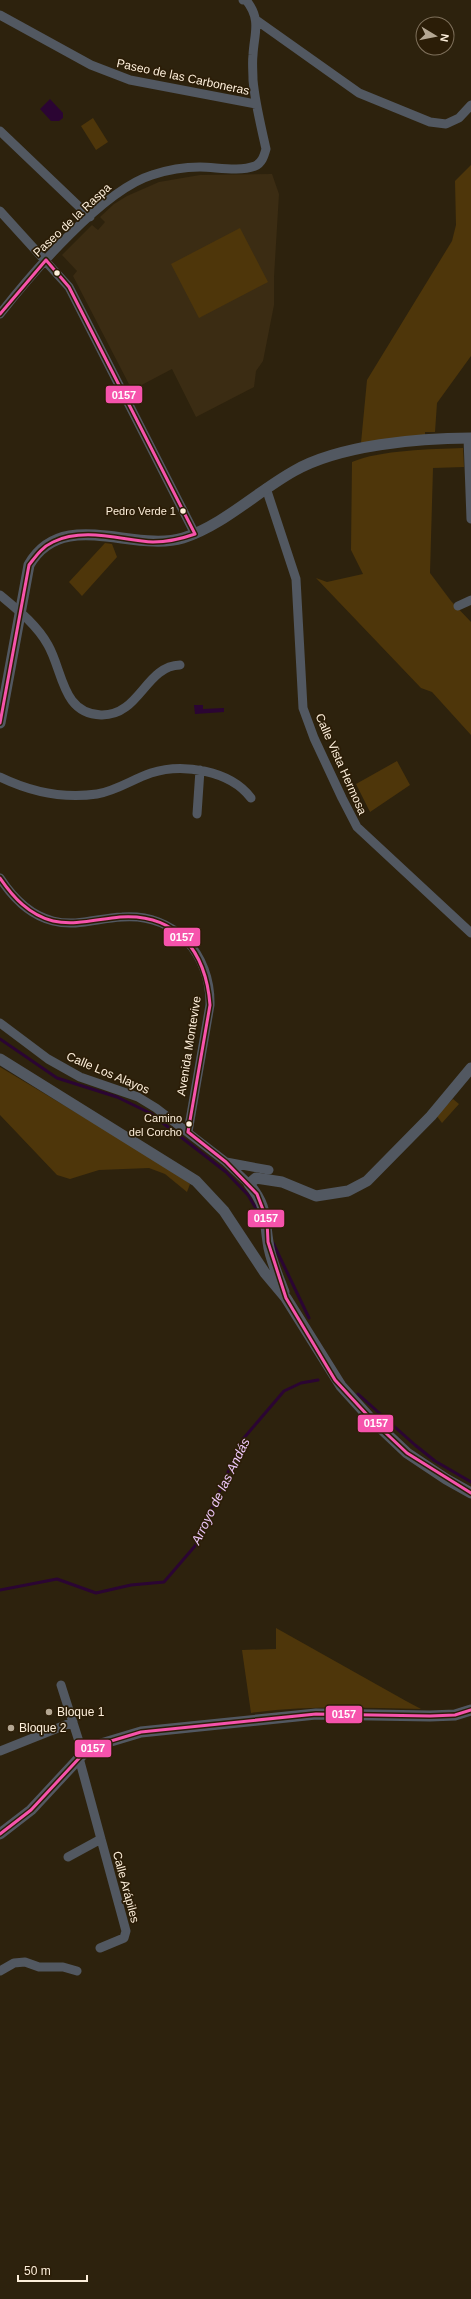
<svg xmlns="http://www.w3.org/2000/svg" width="471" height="2299" viewBox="0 0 471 2299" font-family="Arial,sans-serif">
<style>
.built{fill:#3b2c13}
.green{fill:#4e360a}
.water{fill:#2b0533}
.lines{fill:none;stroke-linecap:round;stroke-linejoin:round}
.stream{stroke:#2b0533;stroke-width:3}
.minor{stroke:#525861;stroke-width:9}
.tertiary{stroke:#525861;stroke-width:11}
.bus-1-casing{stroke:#2b1d07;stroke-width:6}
.bus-1{stroke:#f653ac;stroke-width:3}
.bus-dot{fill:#fdefdb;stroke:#2b1d07;stroke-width:1.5}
.poi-dot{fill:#b4a793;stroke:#2b1d07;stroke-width:1.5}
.labels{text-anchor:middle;stroke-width:3.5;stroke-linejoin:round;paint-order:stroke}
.bus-label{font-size:11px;fill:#fdefdb;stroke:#2b1d07;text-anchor:end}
.street-label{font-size:12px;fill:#fdefdb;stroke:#2b1d07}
.poi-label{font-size:12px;fill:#fdefdb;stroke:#2b1d07;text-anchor:start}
.water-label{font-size:13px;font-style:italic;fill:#eec8fa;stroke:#2b1d07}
.line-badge{stroke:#2b1d07;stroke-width:1.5}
.badge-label{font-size:11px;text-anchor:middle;font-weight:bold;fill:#fff}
</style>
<rect width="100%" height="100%" fill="#2d220d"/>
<!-- built -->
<path class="built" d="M272,174L279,194L274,277V305L263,361L256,371L254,387L196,417L172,369L132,390L73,276L77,271L62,255L92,225L98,230L105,222L100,217L114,204L127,196L159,182L200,175Z"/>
<!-- green -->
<path class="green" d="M93,118L108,142L96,150L81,126Z
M471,165V356L437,403L435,432H425V436L361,443L367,380L452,241L456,225L455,181Z
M240,228L268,282L199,318L171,264Z
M463,448L464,467L433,468L430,573L451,601L471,622V735L432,692L421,688L316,578L327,582L363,574L351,550L352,462C380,450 432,449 463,448Z
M105,543L112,544L117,557L82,596L69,582Z
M397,761L410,785L370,812L356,784Z
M0,1067L172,1170L190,1184L187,1192L165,1174L149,1168L99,1170L70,1179L57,1175L0,1115Z
M453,1099L459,1104L442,1123L436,1115Z
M276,1628L406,1701L421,1709C364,1708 308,1705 251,1713L242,1650L276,1649Z"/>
<!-- water -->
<path class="water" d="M50,99L63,113V118L59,121H51L40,109Z
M194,705H203V709L224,708V712L195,714Z"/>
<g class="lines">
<!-- stream -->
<path class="stream" d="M0,1039L57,1078L117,1097L150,1113L226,1172L248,1195L260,1215
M273,1243L309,1318
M358,1394L415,1445L435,1461L471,1482
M0,1590L57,1579L96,1593L131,1585L164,1582L195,1546L243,1439L284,1391L301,1383L318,1380"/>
<!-- minor -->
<path class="minor" d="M0,15L91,65L130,80L256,104
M256,20L359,93L430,122L446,124L459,118L471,105
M0,131L90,217
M0,211L69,287L195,534
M0,314C32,273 103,190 152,175C167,170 185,167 200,167C216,167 239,172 255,166C262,163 264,156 266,149C261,126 255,103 253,80C253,72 252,63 253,55C254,34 262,20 246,0H243
M468,438L471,519
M266,488L296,579L303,708L314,738L342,798L357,827L471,933
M0,595C18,610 37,625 48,645C63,671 62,714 101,715C140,716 145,666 180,665
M458,606L471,600
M0,777C31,792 62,799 97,794C116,791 133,779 151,773C182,763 230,770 251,798
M197,814L200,770
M0,878C13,898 29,915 53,921C77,927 98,918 122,917C175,913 211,954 210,1005L188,1132
M0,1023L48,1059L80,1077L138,1097L156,1108L226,1162L249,1184
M226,1162L269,1170
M61,1685L83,1754
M0,1751L73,1722
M79,1758L126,1931L124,1938L100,1948
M68,1857L101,1839
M0,1971L14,1963L25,1962L39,1967H63L77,1971"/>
<!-- tertiary -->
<path class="tertiary" d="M0,723L29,565C62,507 133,553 183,538C222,526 258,491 294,471C339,445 419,438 471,438
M0,1059L196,1181L224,1211L265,1273L286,1298L341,1386L370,1418L407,1453L446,1479L471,1493
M284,1292C278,1276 270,1259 268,1242C264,1216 267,1206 249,1184L256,1178L282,1182L316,1196L348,1191L367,1181L431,1116L471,1068
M0,1834L31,1810L83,1754L101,1744L141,1732L316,1714L430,1716L455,1715L471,1710"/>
<defs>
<path id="bus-1" d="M46,260L69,287L195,534
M0,314L46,260
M0,723L29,565C36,556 42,547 53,542C84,527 121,540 153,542C167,542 181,539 195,534
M0,878C13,897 29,915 53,921C75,926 98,919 120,917C177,913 206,952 210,1005L188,1132
M188,1132L226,1162L257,1194L267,1220L268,1242L286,1298L335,1380L370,1418L407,1453L471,1493
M0,1834L31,1810L83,1754L101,1744L141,1732L316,1714L430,1716L455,1715L471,1710"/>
</defs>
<!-- bus-1 casing -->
<use href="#bus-1" class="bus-1-casing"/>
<!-- bus-1 -->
<use href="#bus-1" class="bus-1"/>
</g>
<!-- markers -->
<g class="bus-dot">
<circle cx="57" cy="273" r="3.5"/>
<circle cx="183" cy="511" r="3.5"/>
<circle cx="189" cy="1124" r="3.5"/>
</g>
<g class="poi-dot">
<circle cx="49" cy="1712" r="4"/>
<circle cx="11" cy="1728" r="4"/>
</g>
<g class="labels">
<!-- bus labels -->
<g class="bus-label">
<text x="176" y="515">Pedro Verde 1</text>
<text x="182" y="1122">Camino<tspan x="182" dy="14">del Corcho</tspan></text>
</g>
<!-- street labels -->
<g class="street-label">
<text transform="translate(183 77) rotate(12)" y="4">Paseo de las Carboneras</text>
<text transform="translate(72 220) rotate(-43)" y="4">Paseo de la Raspa</text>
<text transform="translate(341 764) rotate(66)" y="4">Calle Vista Hermosa</text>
<text transform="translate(189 1046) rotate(-81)" y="4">Avenida Montevive</text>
<text transform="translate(108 1073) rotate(23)" y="4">Calle Los Alayos</text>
<text transform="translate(126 1887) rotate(75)" y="4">Calle Arápiles</text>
</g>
<!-- poi labels -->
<g class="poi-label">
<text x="57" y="1716">Bloque 1</text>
<text x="19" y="1732">Bloque 2</text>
</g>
<!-- water labels -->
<g class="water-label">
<text transform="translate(220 1491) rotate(-64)" y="5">Arroyo de las Andás</text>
</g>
</g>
<g class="line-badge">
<rect x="105" y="385" width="38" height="19" rx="4" fill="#f653ac"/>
<rect x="163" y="927" width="38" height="20" rx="4" fill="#f653ac"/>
<rect x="247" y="1209" width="38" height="19" rx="4" fill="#f653ac"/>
<rect x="357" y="1414" width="37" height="19" rx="4" fill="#f653ac"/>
<rect x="325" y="1705" width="38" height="19" rx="4" fill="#f653ac"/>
<rect x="74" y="1739" width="38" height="19" rx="4" fill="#f653ac"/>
</g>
<g class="badge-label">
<text x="124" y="399">0157</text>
<text x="182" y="941">0157</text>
<text x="266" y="1222">0157</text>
<text x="376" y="1427">0157</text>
<text x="344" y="1718">0157</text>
<text x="93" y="1752">0157</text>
</g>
<!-- north arrow -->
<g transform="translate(435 36) rotate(100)"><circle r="19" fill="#2b1d07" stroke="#7f715c"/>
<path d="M0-3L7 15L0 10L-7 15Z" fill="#b4a793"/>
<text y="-6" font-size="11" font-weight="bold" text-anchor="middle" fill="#fdefdb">N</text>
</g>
<!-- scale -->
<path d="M18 2275v6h69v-6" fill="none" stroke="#fdefdb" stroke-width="2"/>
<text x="24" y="2275" font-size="12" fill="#fdefdb" stroke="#2b1d07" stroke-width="3" paint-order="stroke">50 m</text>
</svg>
